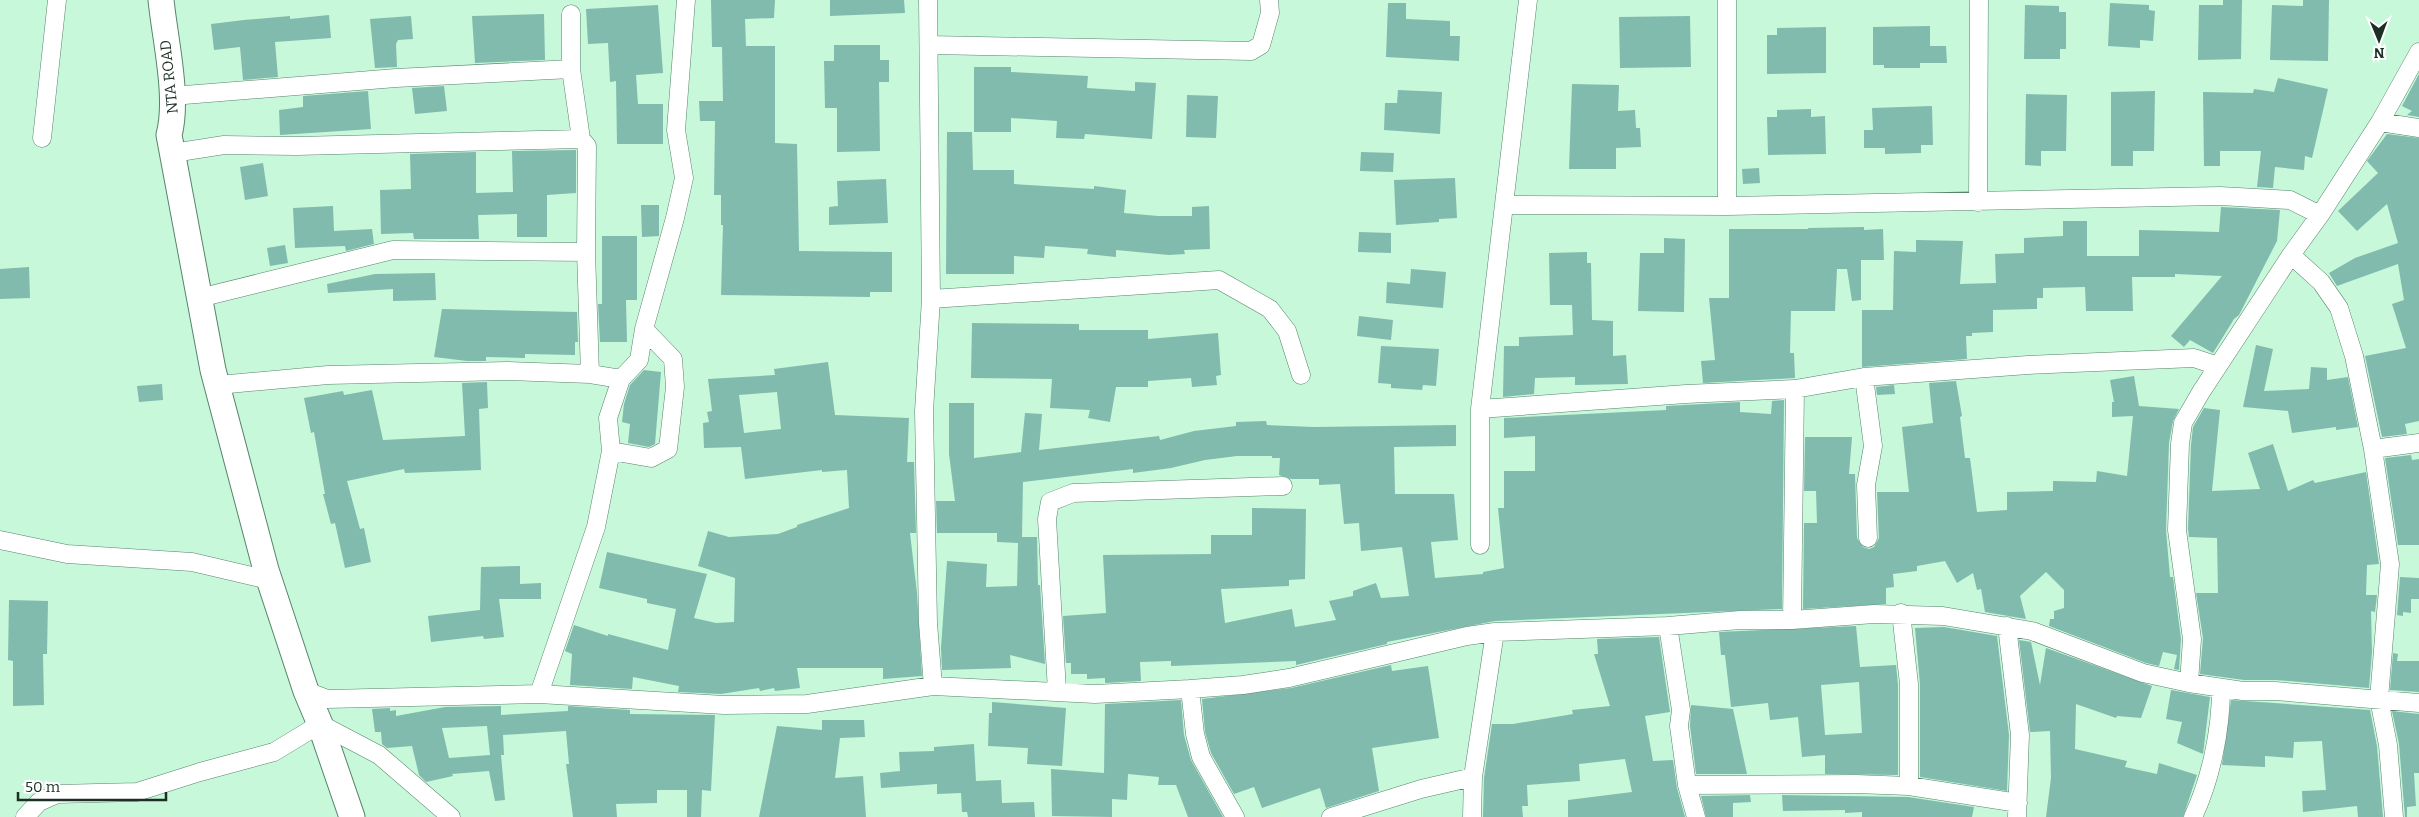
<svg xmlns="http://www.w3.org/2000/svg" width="2419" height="817" viewBox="0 0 2419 817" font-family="Bitter,serif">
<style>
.building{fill:#80bbae;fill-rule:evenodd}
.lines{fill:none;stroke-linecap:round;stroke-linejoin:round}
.street-casing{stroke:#57846a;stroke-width:19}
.secondary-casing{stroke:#57846a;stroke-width:27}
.street{stroke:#fff;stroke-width:18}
.secondary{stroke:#fff;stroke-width:25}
.labels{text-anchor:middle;stroke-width:4;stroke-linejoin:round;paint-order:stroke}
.street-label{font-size:15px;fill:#1c2f24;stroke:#fff}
</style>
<rect width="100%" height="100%" fill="#c7f8da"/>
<!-- building -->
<path class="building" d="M711,0H775L774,18L745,19L746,46H775V143L797,144L799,251L892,252V292H870V297L721,295L723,225H721V195H714L715,121H700L699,101H723L722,47H712Z
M830,0H904L905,13L830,16Z
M2223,0H2242L2241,59L2198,60L2199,5H2223Z
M2303,0H2329L2328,61L2270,60L2272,5L2303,6Z
M1388,3H1406V19L1450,21V36H1460L1459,61L1386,57Z
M2110,3L2149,5V10L2155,11L2153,41L2140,40V48L2108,46Z
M658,5L663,73L636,75L638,104H663V144H617L616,81L610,82L608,43L588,44L586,9Z
M2025,5L2059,6V12H2066V49H2060V59H2024Z
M544,14L545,60L475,63L472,16Z
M329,15L331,38L275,42L278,77L243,80L240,47L214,50L211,24L244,20L290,16V19Z
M411,16L413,39L398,40L396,44L397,67L375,68L370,19Z
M1690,16L1691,67L1620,68L1619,17Z
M1930,26V46H1946L1947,63H1920V68H1884V65H1873V27Z
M1826,27V73L1767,74V35H1777V28Z
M834,45H880V60H889V82H879L880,151L837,152V108H825L824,61H834Z
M974,67H1011V72L1088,76L1087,88L1135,91V82L1156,83L1152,139L1085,134L1084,139L1056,138L1057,121L1011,118V132H974Z
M2419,74V117L2407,115L2412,111L2402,106Z
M2278,78L2328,89L2312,158L2305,156L2304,170L2275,167L2273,188L2257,187L2261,151H2220V166H2204L2203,92L2253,93L2254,89L2274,92Z
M1572,84L1619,85L1618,111L1635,110L1636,128H1640L1641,147L1616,148V169H1569Z
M444,86L447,111L415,114L412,88Z
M1398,90L1442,92L1440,134L1384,130L1385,103H1397Z
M368,91L371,129L280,135L279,110L303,107V96Z
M2155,91L2154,151H2133V166H2111V92Z
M2026,94L2067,95L2066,151H2041V166L2025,165Z
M1187,95L1218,96L1216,138L1186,137Z
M1932,106L1933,145H1921V153L1885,154V148H1864V130H1873L1872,108Z
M1811,109V117L1825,116L1826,154L1768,155L1767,117H1777V110Z
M947,132H972L973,170H1014V184L1094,189V186L1126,190L1124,213L1158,216H1192V207L1209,206L1210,249L1184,250L1185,254L1169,255L1116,250V257L1087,254L1088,249L1045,246L1044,258L1014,256V274H946Z
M2387,134L2419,138V421L2405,424L2407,434L2382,437L2365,356L2406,348L2392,304L2404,300L2398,264L2337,286L2329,273L2355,258L2398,243L2387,204L2357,231L2338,211L2378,173L2367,161Z
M576,150V193L547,195V237H517V214L478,215L479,239H414L413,233L381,234L380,190L411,189L410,154L476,152V193L513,192L512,151Z
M1361,152L1394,153L1393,172L1360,171Z
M263,163L268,196L245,200L240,167Z
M1759,168L1760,183L1743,184L1742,169Z
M1455,178L1457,218L1439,219V222L1396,225L1394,180Z
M886,179L888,223L829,225V207L838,206L837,181Z
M641,205H659V236L642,237Z
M333,206L334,231L372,229L374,244L346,251L345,246L295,248L293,208Z
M2221,207L2280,210L2277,241L2239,315L2234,319L2213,353L2190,340L2184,347L2171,336L2222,276L2175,274V277H2132L2133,311H2086L2085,287L2043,288V298H2037V309L1993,310V332L1972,333V336H1966L1967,359L1862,367V310H1893L1894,251L1916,252V240L1963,241L1960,284L1996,283L1995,254L2024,253V238L2063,236V221H2087V256H2139V230L2219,232Z
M1864,227V230L1883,229L1884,260H1861V300L1852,301L1847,269H1837L1835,311H1791L1790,353H1794L1795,378L1703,383L1701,361L1715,360L1709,298H1729V229H1808V228Z
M1359,232L1391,233V253L1358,252Z
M602,236H637V300H626L627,342H600L598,304H602Z
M1664,238L1685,239L1684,312L1638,311L1640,253H1664Z
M285,245L288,263L270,266L267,248Z
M1587,252V263H1591L1592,320L1613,321V356L1626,355L1628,384L1575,385V377L1535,378L1534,394L1503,397L1504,346H1519V337L1573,335L1572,305H1550L1549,253Z
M29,267L30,298L0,299V269Z
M1411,269L1446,272L1443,308L1386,303L1387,282L1410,284Z
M435,273L436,300L393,301V289L328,293L327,284L375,274Z
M442,309L577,312L578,342H575V355L525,354V358L486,357V361H467L434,357Z
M1359,316L1393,320L1391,340L1357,336Z
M972,323L1079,324V330H1148V339L1218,333L1221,375L1216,376L1217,385L1192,387L1191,378L1148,381V387H1116L1110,422L1088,418L1090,410L1050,408L1052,379L971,378Z
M2256,345L2273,349L2264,391L2309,389L2311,367L2327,368V380L2348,377L2358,427L2336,430V427L2292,433L2288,411L2243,407Z
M1381,346L1439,349L1436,386L1423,385L1422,390L1391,388V384L1378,383Z
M828,362L835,415L909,418L907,462H914L916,533H910L917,593L922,676L883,679V668H797L800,688L775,691L774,688L760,691L759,688L721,694L678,692L679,686L633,677L632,689L570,685L572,654L565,651L574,625L608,636V634L668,650L676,609L647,603V599L599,588L607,552L707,574L694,618L716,623L734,622L735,578L698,566L708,531L729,537L778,534L797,527V525L849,508L847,470L822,472V470L745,479L741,447L704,448L703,423L709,422L707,412L712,411L708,379L775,375L774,369ZM777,392L781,429L744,433L739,395Z
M644,370L661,372L655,444L649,447L628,443L630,424L622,422L624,404L630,385Z
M2134,376L2139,406L2179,409L2173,421L2169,443L2166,530L2170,577H2173L2181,639L2179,670L2174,669L2177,655L2163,652L2159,666L2146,663L2049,626L2050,619H2054V611L2064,608V590L2046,572L2020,596L2026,619L1985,612L1981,589L1977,590L1973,573L1957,583L1945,561L1917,566V571L1893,574L1894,587L1886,588V604L1803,609L1804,523H1817L1816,491H1804L1805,437H1852L1849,474H1855L1857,538L1863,547L1869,549L1874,547L1879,538L1877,492H1909L1902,427L1933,423L1929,383L1956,381L1962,416L1960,417L1965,458H1970L1977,512L2007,510V492L2053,491V481L2096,482L2097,471L2127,476L2133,416L2112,417V402H2114L2110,380Z
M487,382L488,408L479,409L481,470L405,473L404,469L347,481L360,529L364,528L371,562L345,568L335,523L331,524L323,494H325L314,432L311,433L304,398L343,391L344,395L372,390L383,440L465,436L462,383Z
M162,384L163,400L139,402L137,386Z
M1894,385L1895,394L1877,395L1876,387Z
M1784,400L1782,609L1495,621L1387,642V644L1296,665V661L1171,666V661L1140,662L1141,681L1105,683V678L1087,679V674H1071V663H1066L1063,616L1106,613L1103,555L1211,554V535H1252V508L1306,509L1305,579L1289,580V586L1221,589L1225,623L1292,609L1295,627L1336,620L1329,601L1353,596V591L1376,583L1381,598L1409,596L1402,547L1361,551L1359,523L1344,524L1340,484L1319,485V479H1291L1279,475L1280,458H1272V456H1237L1205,460L1171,468L1133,473V469L1023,482L1022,537H1037L1038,585H1040L1045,664L1010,655L1011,668L942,670L941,648L947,561L987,564L986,587L1017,586L1018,543L997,542V533H937L936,501H955L949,454V403H974V458L1021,452L1025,413L1042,414L1039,450L1159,436L1160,440L1194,431L1236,426V422L1266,421L1267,425L1314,427L1456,425V446L1394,447L1395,494H1454L1458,540L1431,542L1435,578L1483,574V572L1504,568L1498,508H1504V471H1535V436L1504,438V418L1666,410V406L1740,402V412L1771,414L1772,401Z
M2204,408L2220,410L2212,491L2260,489L2248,453L2273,444L2288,491L2313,480L2315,483L2366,472L2379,564L2367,565L2366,595H2377L2375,612L2371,611L2372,652L2369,688L2276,680H2244L2200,674L2203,638L2196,593H2218L2217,538L2189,537L2188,529L2191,445L2193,427Z
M2411,455L2412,460L2419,459V545H2398L2385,458Z
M520,566V584L541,583V599H499L504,637L484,639L483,636L431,642L428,616L480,610L481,567Z
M2400,577L2419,578V599H2411V613L2403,612V616L2397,615Z
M9,600L48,601L47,654H43L44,705L13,706V661L8,660Z
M1856,626L1860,667L1896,665L1898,685V775L1825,774V755L1802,757L1798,717L1770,720L1768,703L1731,707L1725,655H1721L1719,632ZM1859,682L1862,733L1825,735L1821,685Z
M1944,627L1997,636L2009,735L2007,791L1920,777V684L1915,628Z
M1659,637L1670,712L1645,716L1653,761L1673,760L1677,788L1685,817H1568V800L1632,792L1625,759L1579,764L1580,781L1527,785L1528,806H1522L1523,817H1483L1484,778L1492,724H1513L1573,714L1572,710L1610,706L1594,654H1598L1597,639Z
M2019,640L2031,642L2040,685L2046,648L2152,686L2141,718L2117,716L2116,718L2076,704L2075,749L2127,761L2125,767L2157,774L2159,763L2197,775L2183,817H2046L2051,778L2050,731L2030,732Z
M2393,653L2398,654L2397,661H2419V692L2390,690Z
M1391,665L1392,671L1428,666L1439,738L1372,748L1379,791L1326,808L1320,788L1262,808L1254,787L1234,794L1211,753L1205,732L1202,699L1291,688Z
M2171,690L2210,697L2203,754L2177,743L2182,722L2166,719Z
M1181,700L1184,735L1191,760L1223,817H1188L1176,785H1158L1159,777L1128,774L1127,800L1112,799V817L1052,816L1051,769L1104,773L1105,704Z
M2231,700L2370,710L2377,746L2383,817H2358L2357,806L2303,812L2302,791L2326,790L2322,741L2294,742L2293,758L2265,756V767L2222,765Z
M992,702L1066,708L1062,766L1027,764L1028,748L988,746L989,713H992Z
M1691,705L1733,709L1747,774H1696L1690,726Z
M501,706V715L568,711V706L630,710V714L715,715L711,791L702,790L701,817H687V790H657V803L616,804L617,817H573L566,764H569L566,731L503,735L504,755H501L505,800L495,801L489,771L452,774L453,776L426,782L419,775L412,746L387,748L382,744L381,732H375L372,709L390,708V711L396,710V716L445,707ZM487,726L490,755L449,758L442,728Z
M2392,711L2419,714V773H2414L2416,806L2407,807V817H2405L2399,744Z
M822,720H864L865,737L840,738L835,778L863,776L866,817H759L777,726L822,730Z
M974,744L976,781L1001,780L1002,803L1034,802L1035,817H968L967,812H962L961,793L937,794V784L881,788L880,773L900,771L899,752L934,751V747Z
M1750,795L1751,802L1733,803V817H1706L1701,796Z
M1782,795L1908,797L1974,807L1972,817H1862V812L1845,813V810L1783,811Z"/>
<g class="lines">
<defs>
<path id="street" d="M928,0L931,299L924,411L928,623L933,686
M1727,0V206
M571,14V69L581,139L587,146L586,252L590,374
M930,45L1251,51L1261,45L1270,13L1269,0
M172,96L396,78L571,69
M2380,122L2419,128
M42,138L57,0
M173,153L224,145L297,146L581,139
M1978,202L1979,0
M1504,205L1727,206L2220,196L2290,200L2320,215
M2291,255L2321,282L2339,308L2354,356L2373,449L2390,564L2379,699L2388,745L2394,817
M199,298L393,250L586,252
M931,299L1219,280L1270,309L1287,331L1301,375
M1864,377L1873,446L1866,485L1868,538
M218,385L328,375L507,371L590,374L621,379
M1480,409L1686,394L1795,389L1864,377L2028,365L2194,358L2218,366
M2373,449L2419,443
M611,451L651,458L668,449L675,387L673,359L644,329
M0,540L67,554L192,562L269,580
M1480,545V409L1528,0
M1901,613L1909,684V786
M1792,620L1795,389
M1668,626L1681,710L1679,726L1687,785L1696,817
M2007,626L2020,735L2017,817
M2189,683L2192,639L2177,530L2180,444L2183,423L2201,392L2291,255L2320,215L2380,122L2419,52
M1190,689L1195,734L1201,757L1235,817
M306,691L327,699L539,694L724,705L807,704L933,686L1095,694L1190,689L1243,685L1289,678L1467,636L1495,632L1668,626L1740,620H1792L1874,614L1943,616L2032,631L2143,673L2189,683L2243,691H2275L2419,703
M1057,691L1047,519L1050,502L1073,493L1283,486
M539,694L596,527L611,451L608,418L621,379L639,360L644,329L675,218L684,178L676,130L686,0
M1687,785L1856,784L1909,786L2018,803
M25,817L39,802L57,794L137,792L200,772L274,752L320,724L379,755L451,817
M1331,817L1421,789L1473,777
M1472,817L1473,777L1495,632
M2193,817C2211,779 2221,730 2221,688"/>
<path id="secondary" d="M161,0C165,40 179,97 169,135L213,370L266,570L306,691L320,724L352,817"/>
</defs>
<!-- street casing -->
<use href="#street" class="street-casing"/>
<!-- secondary casing -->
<use href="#secondary" class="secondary-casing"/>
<!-- street -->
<use href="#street" class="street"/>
<!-- secondary -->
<use href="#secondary" class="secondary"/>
</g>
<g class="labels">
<!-- street labels -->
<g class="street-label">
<text transform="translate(169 77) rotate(-96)" y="5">NTA ROAD</text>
</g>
</g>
<!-- north arrow -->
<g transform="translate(2379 40) rotate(179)" stroke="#ffffff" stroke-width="4" paint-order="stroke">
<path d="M0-4L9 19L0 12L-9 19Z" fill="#1c2f24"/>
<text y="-8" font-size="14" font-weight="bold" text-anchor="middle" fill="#1c2f24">N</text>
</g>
<!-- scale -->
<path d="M18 792v8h148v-8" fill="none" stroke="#1c2f24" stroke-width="2.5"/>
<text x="25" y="792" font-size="15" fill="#1c2f24" stroke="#ffffff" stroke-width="4" paint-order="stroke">50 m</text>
</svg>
